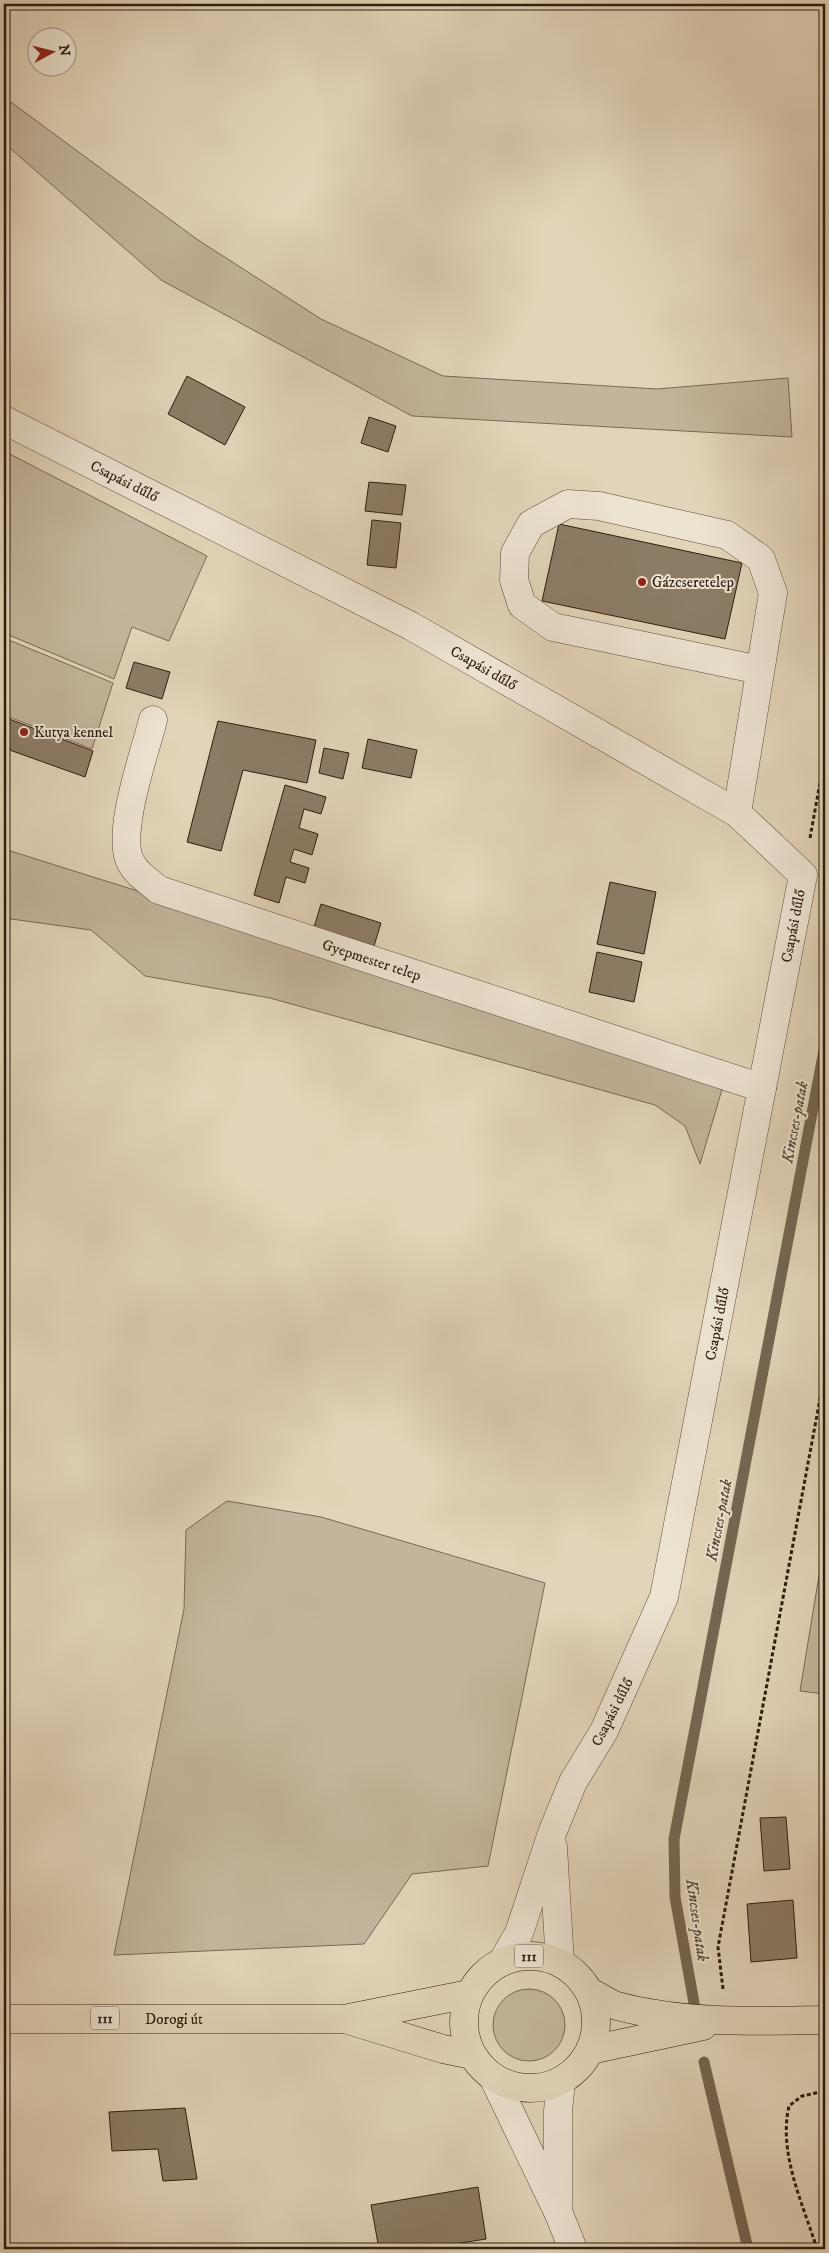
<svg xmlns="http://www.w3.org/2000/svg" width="829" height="2253" viewBox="0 0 829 2253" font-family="'IM FELL DW Pica',serif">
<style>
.green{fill:#c3b59b;stroke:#786954}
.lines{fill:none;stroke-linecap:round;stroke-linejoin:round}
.stream{stroke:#756651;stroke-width:11}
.building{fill:#8c7c66;stroke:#2e1d0e}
.minor-casing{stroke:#5b4b38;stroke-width:29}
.major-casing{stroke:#2e1d0e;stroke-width:29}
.path{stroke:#2e1d0e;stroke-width:3;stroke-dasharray:4 2.5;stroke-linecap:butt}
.minor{stroke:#ece3d1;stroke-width:28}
.major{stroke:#e2d4b8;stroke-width:28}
.poi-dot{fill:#8f2418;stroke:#ece3d1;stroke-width:2}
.labels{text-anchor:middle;stroke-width:4;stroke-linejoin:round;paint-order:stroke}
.shield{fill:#ece3d1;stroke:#675848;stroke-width:1}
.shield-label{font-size:14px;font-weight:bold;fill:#2e1d0e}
.street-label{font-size:15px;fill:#2e1d0e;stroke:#ece3d1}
.poi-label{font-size:15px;fill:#2e1d0e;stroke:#ece3d1;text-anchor:start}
.water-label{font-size:16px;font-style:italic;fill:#584735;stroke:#ece3d1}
</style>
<rect width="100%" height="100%" fill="#e2d4b8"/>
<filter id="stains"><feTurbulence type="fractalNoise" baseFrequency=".004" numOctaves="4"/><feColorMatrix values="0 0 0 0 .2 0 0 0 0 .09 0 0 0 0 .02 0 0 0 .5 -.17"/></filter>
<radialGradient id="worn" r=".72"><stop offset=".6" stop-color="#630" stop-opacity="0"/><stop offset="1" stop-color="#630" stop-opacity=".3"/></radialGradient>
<!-- green -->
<path class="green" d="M4,97L198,240L321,319L443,376L657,389L788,378L792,437L412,416L161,280L4,143Z
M4,451L207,556L169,641L132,627L114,679L4,633Z
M4,638L113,683L92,749L4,715Z
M4,849L726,1076L700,1164L685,1126L655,1105L270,998L145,976L91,930L4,918Z
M227,1501L321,1517L545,1583L488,1866L412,1874L364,1944L114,1955L184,1609L186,1530Z
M825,1539V1694L800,1691Z
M493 2025a36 36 0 1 1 72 0a36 36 0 1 1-72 0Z"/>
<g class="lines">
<!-- stream -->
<path class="stream" d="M694,2003L675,1897L674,1839L825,1045
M704,2062L748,2249"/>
</g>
<!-- building -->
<path class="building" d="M187,376L245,407L225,445L168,414Z
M369,417L396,426L388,452L361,443Z
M369,482L406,485L402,515L365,511Z
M372,520L401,523L396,568L367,565Z
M559,524L742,563L725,639L542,601Z
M134,662L170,672L162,699L126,688Z
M4,717L93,751L85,777L4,748Z
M218,721L316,740L307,783L243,770L221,851L187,842Z
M368,739L417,750L411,778L362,768Z
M324,748L349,753L343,779L319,773Z
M285,785L326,797L321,814L304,809L299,828L318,834L312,855L294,849L290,862L309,868L305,883L286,877L279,903L254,895Z
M610,882L656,892L644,954L597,944Z
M321,904L381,923L374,946L314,927Z
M597,952L642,962L634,1002L589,992Z
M786,1817L790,1869L764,1871L760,1818Z
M793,1900L797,1958L751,1962L747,1904Z
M185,2108L197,2179L163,2181L158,2149L112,2151L109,2112Z
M478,2187L486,2239L423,2249H379L371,2205Z"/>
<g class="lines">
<defs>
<g id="minor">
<path id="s1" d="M4,420L411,626L737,813L803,875L664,1597L604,1731L573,1782L552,1833L519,1933L503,1961"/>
<path id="s2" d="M153,720C145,752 115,835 131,863C137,874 149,882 159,890L762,1088"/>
<path d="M737,813L773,593L761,559L727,535L599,506L568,504L531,524L515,553L514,580L522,605L553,627L760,670"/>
<path d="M553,1847L560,1963"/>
<path d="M493,2077L559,2214L573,2249"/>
<path d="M558,2205V2111L561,2081"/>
</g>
<g id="major">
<circle cx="530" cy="2022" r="66"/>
<path d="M590,1992C599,1996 608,2003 617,2006C685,2024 756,2021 825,2020"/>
<path id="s3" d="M4,2019H344L469,1994"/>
<path d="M348,2020L443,2049L472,2055"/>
<path d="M590,2050L703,2026"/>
</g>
</defs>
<!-- minor casing -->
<use href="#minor" class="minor-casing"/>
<!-- major casing -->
<use href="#major" class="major-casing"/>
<!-- path -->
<path class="path" d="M810,838L825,755
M723,1989L718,1947L825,1372
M817,2249C803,2204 778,2153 789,2106L802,2096L825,2091"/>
<!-- minor -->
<use href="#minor" class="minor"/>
<!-- major -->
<use href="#major" class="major"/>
</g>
<!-- markers -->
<g class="poi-dot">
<circle cx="642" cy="582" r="5"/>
<circle cx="24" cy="732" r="5"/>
</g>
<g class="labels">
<!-- shield labels -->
<g class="shield">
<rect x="515" y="1944.5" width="28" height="23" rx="4"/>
<rect x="91" y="2006.5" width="28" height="23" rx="4"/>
</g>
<g class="shield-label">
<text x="529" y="1961">111</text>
<text x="105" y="2023">111</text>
</g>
<!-- street labels -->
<g class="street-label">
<text dy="5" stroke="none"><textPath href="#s1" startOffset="135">Csapási dűlő</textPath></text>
<text dy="5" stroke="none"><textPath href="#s1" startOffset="540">Csapási dűlő</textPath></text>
<text transform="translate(793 926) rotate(-79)" y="5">Csapási dűlő</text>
<text dy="5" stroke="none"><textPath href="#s2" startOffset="410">Gyepmester telep</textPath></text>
<text transform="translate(717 1324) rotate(-79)" y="5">Csapási dűlő</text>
<text transform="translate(612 1712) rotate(-63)" y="5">Csapási dűlő</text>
<text dy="5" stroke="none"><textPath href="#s3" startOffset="170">Dorogi út</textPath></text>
</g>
<!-- poi labels -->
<g class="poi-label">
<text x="652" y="587">Gázcseretelep</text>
<text x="34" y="737">Kutya kennel</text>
</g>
<!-- water labels -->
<g class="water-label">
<text transform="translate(794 1122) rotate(-79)" y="6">Kincses-patak</text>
<text transform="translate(718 1520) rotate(-79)" y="6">Kincses-patak</text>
<text transform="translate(698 1920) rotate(82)" y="6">Kincses-patak</text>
</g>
</g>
<!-- margin -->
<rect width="829" height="2253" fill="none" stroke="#e2d4b8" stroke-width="20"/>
<rect x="5" y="5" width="819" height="2243" fill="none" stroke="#2e1d0e" stroke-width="2.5"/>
<rect x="10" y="10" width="809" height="2233" fill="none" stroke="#2e1d0e"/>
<!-- north arrow -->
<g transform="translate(52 52) rotate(83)"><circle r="24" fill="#ece3d1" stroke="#a09483"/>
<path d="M0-4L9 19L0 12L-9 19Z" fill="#8f2418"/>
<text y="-8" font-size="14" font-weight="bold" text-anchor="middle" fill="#2e1d0e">N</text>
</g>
<rect width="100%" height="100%" filter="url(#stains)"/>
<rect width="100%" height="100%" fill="url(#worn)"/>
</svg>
